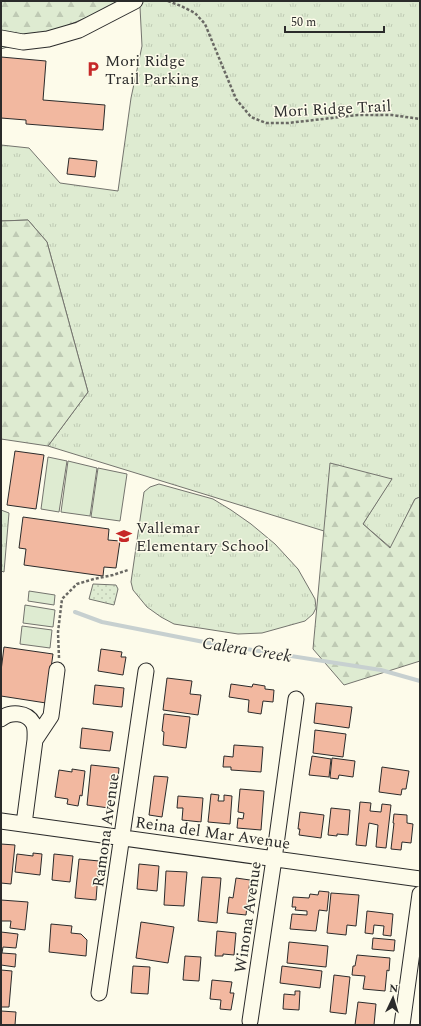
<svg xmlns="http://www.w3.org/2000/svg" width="421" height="1026" viewBox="0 0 421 1026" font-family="Spectral,serif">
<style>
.grass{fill:url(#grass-tufts);stroke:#74746e}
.forest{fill:url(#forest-firs);stroke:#74746e}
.park{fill:url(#park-dots);stroke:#74746e}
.pitch{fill:#deebd1;stroke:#74746e}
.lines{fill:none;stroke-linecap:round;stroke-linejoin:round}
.stream{stroke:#c7d0d0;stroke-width:4}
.building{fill:#f2b8a0;stroke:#2b2b2b}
.minor-casing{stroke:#2b2b2b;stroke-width:17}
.path{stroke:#6a6964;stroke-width:2.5;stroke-dasharray:3 2;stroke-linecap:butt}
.minor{stroke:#fdfbea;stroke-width:15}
.labels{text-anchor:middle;stroke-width:3;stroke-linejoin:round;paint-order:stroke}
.poi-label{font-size:16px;fill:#2b2b2b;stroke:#fdfbea;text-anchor:start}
.street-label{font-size:16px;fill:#2b2b2b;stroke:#fdfbea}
.water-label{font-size:17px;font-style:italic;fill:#2b2b2b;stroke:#fdfbea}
</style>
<defs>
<pattern id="grass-tufts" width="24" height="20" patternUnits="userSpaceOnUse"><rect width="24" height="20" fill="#deebd1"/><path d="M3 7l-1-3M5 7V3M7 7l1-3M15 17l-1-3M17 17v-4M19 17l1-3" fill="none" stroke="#bfcab4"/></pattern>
<pattern id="forest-firs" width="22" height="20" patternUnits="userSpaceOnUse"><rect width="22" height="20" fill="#deebd1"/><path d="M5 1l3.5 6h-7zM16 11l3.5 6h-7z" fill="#bfcab4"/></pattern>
<pattern id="park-dots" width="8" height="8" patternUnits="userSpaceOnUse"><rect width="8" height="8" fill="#deebd1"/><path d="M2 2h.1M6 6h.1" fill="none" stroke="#bfcab4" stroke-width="1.8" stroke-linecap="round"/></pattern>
</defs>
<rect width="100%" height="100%" fill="#fdfbea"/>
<!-- grass -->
<path class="grass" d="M142,1H420V497L415,499L391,548L363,524L392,478L324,531L48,446L88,392L47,242L28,220L1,221V145L29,148L60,183L118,191L131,98L142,46L140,7Z
M159,484L213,499L231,510L251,524L275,544L298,569L315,599L316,608L313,614L305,621L262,633L238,634L174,624L161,617L147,607L133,590L131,582L144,492L150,487Z
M1,510L9,513L4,572L1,571Z"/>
<!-- forest -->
<path class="forest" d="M1,1H127L44,35L1,49Z
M28,220L47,242L88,392L48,446L1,439V221Z
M330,463L392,479L363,524L390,548L415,499L420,497V661L344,685L313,649Z"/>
<!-- park -->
<path class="park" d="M93,584L116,585L118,589L114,605L89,599Z"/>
<!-- pitch -->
<path class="pitch" d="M48,457L67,461L59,512L41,509Z
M68,461L97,468L90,516L61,512Z
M98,468L127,474L120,521L91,517Z
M29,591L55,595L54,605L28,601Z
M25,605L55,610L53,627L23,623Z
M22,626L52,630L50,648L20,644Z"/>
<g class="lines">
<!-- stream -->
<path class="stream" d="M75,612L102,622L214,644L381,670L420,681"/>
</g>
<!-- building -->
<path class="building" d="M1,57L46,61L43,100L105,105L103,130L26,124V120L1,118Z
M69,158L97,161L95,177L67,174Z
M15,451L44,455L36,509L7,505Z
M23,517L109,529L108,540L120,541L116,568L104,567L103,576L24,565L26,549L19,548Z
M4,647L53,654L46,703L1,696V671Z
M101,649L122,652L121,657H126L123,675L98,671Z
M167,678L192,681L190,694L201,695L198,715L163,710Z
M231,684L252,687L253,684L265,686V689L274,690L273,702L263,701L261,714L248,712L249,700L229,697Z
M95,685L124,688L122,707L93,704Z
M316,703L352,707L349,728L314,723Z
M164,714L190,717L186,748L163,745L164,732L162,731Z
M82,728L113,732L110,751L80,748Z
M315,730L346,734L343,757L313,753Z
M234,745L263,747L261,772L231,770V767H223L224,756L233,757Z
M312,756L331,759L329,777L309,775Z
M332,758L355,761L353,777L339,775L338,779L330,778Z
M91,765L119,768L118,780L113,779L109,808L87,805Z
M382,767L409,771L406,789H402L401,795L379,792Z
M72,769L85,771L82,796L80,795L78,806L67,804L68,799L55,797L59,770L72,772Z
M154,776L168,777L162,817L149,815Z
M240,789L264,791L261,830L237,828L238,818L243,819L244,813L238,812Z
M211,794L219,795L218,801H224V795L232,796L230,824L208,822Z
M178,796L203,798L201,822L182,820L183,808H177Z
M360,802L371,803L370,811L381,812L382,804L391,805L386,848L376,847L378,825L369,823L366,846L356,845Z
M331,808L350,810L348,835L337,834V836L328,835Z
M300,812L324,815L321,838L299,835L300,829H298Z
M394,814L407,815V823L413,824L411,843L402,842L401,850L391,849L394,823H393Z
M1,844L15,845L11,884L1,883Z
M33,853L42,854L40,875L15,872L17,854L33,856Z
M54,854L73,856L70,882L52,880Z
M79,859L99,861L96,900L75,898Z
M139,864L159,866L157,891L137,889Z
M166,871L187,872L184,906L164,905Z
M202,877L221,878L217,923L198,921Z
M236,878L250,880L246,915L227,913L229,897L233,898Z
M319,891L329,892L327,911L319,910L316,931L290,929L292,914L307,915V911L295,910L296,907H292L293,897L309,898L310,894L318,895Z
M331,893L359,895L356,926L347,925L346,935L327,933Z
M1,900L28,902L25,930L10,928L11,921H1Z
M367,911L393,914L391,936L383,935L384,926L374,925L373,934L365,933Z
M141,922L174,927L168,963L136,958Z
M51,924L72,926L71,933L81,934L87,940L86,956L49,952Z
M217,931L236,933L234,955L223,954V956H215Z
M1,932L18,934L16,948L3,947L2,953L16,954L15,967L1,965Z
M373,938L395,940L394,951L372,949Z
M289,942L328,946L326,967L287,963Z
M357,955L390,958L389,971L387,970L385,991L363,989L365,976L352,975L353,966H355Z
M185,956L201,957L199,981L183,980Z
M133,966L150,967L148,994L131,993Z
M282,966L322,971L320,988L280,983Z
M1,970L12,971L9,1007H1Z
M334,975L350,977L346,1014L330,1012Z
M212,980L232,982L230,993H234L231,1010L220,1009L221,1000L210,999Z
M295,991H300L299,1010L283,1009L284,994L295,995Z
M358,1002L376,1004L374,1025H355Z
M1,1011L16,1012L15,1025H1Z"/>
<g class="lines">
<defs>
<path id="minor" d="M1,38L23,42L48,39L79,30L135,1
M1,719C10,711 27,712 33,723C36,728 35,734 35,740L24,824
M35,740L51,716L57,670
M1,821L420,879
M99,993L146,671
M250,1021L274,859L296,699
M402,1025L420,894"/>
</defs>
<!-- minor casing -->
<use href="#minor" class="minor-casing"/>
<!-- path -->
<path class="path" d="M168,1L181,6L195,13L205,24L236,99L251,117L266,123H288L358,115H392L420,119
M59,658L58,632L62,599L77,584L94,579L113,575L128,570"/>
<!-- minor -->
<use href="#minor" class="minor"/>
</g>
<!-- icons -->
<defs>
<symbol id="parking-bare" viewBox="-9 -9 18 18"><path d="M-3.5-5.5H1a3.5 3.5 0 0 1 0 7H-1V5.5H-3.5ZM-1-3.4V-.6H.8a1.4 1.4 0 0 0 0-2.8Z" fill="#c62828" stroke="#fdfbea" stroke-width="2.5" paint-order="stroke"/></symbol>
<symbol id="school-bare" viewBox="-9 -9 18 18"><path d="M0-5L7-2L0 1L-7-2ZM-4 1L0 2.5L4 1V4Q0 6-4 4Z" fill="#c62828" stroke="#fdfbea" stroke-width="2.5" paint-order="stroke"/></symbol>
</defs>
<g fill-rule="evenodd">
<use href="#parking-bare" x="82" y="58" width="22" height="22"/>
<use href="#school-bare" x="113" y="525" width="22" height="22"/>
</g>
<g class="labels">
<!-- poi labels -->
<g class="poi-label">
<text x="105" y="66">Mori Ridge<tspan x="105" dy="18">Trail Parking</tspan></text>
<text x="136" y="533">Vallemar<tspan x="136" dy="18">Elementary School</tspan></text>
</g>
<!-- street labels -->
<g class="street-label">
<text transform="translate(332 108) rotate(-3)" y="6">Mori Ridge Trail</text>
<text transform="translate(105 830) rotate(-82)" y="6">Ramona Avenue</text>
<text transform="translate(213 832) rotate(8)" y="6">Reina del Mar Avenue</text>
<text transform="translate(247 917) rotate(-82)" y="6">Winona Avenue</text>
</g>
<!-- water labels -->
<g class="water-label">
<text transform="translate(247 649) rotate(9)" y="6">Calera Creek</text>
</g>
</g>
<!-- border -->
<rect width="421" height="1026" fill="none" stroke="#2b2b2b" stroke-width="4"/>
<!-- north arrow -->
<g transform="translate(393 998) rotate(4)" stroke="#fdfbea" stroke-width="3" paint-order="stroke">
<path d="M0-3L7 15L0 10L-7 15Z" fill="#2b2b2b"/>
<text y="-6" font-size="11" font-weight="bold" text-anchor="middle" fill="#2b2b2b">N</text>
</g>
<!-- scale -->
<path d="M285 26v6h99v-6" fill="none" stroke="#2b2b2b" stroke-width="2"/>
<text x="291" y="26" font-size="12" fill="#2b2b2b" stroke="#fdfbea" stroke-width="3" paint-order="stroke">50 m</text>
</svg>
